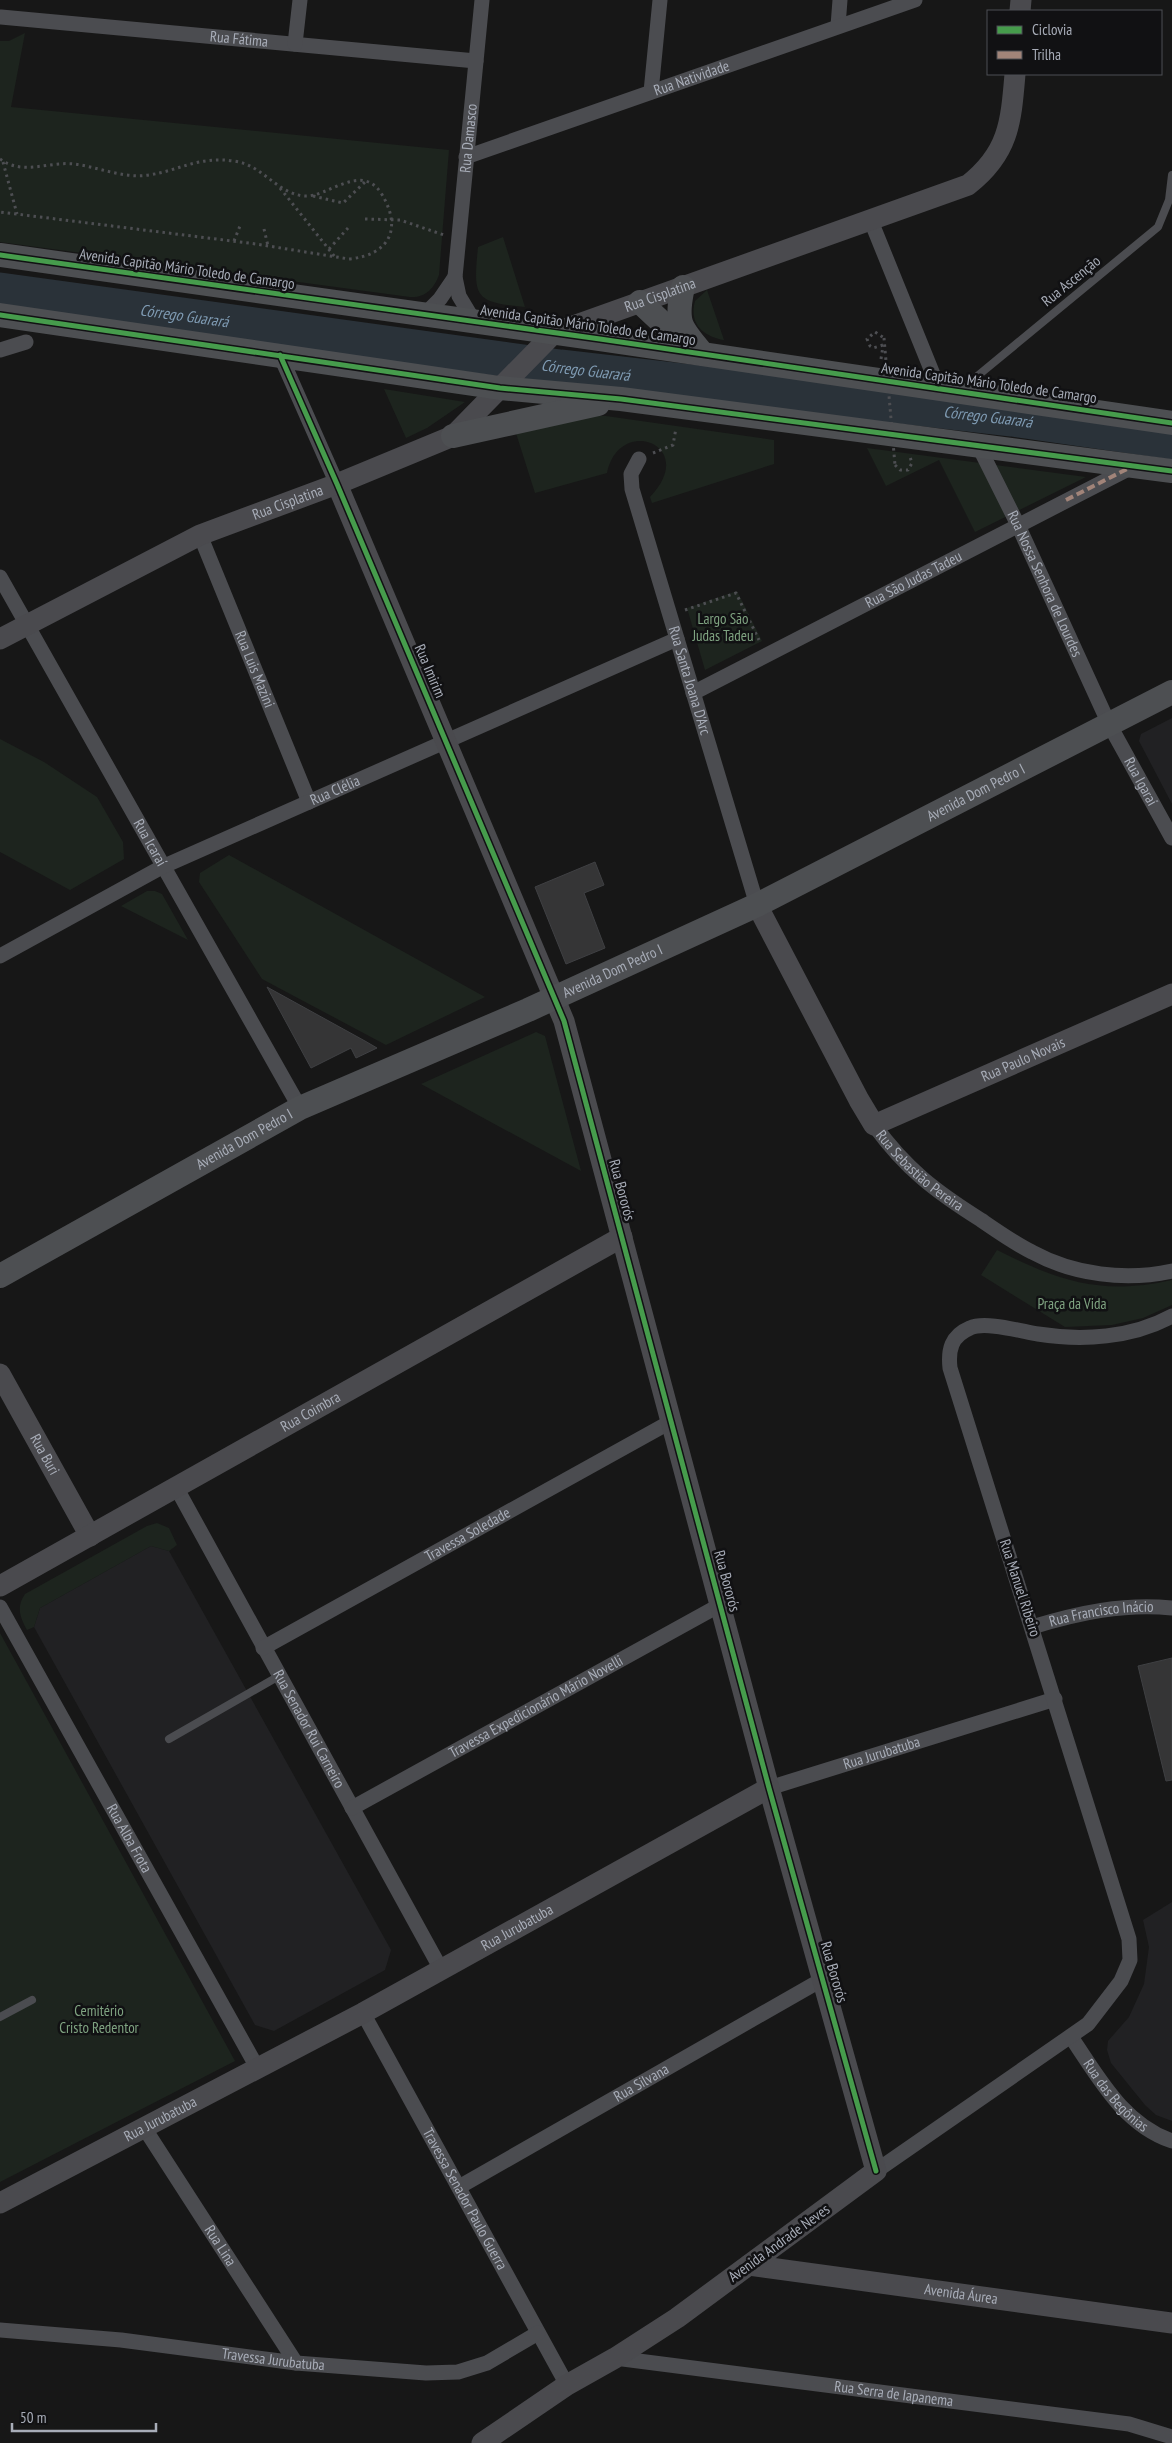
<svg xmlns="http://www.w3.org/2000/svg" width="1172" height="2443" viewBox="0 0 1172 2443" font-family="'PT Sans Narrow',sans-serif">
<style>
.built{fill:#212123}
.green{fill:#1d241e}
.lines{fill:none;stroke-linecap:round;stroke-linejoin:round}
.river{stroke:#2a3239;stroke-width:35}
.building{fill:#353536;stroke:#3f4043}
.path{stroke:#4d4e52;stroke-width:3;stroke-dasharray:2.5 4;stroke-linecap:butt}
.lane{stroke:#4b4c50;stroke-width:8}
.street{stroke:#4b4c50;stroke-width:15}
.secondary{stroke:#4a4a4e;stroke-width:21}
.primary{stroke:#4d4f52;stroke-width:24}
.path-bridge{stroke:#4d4e52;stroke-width:3;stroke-dasharray:2.5 4;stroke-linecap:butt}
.quiet{stroke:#a18479;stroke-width:4;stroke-dasharray:8 4;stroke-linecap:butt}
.cycleway-casing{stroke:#111113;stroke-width:8}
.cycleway{stroke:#469c4c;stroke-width:5}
.labels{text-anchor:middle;stroke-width:5;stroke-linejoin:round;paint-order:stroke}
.street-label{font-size:15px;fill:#a8adb8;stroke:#111113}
.park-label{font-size:15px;fill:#7fa381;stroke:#111113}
.water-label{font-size:16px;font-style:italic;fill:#7f9bb3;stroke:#111113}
</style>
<rect width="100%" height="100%" fill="#171717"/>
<!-- built -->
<path class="built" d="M1172,718V804L1139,741L1141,734Z
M151,1546L169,1551L391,1950L385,1970L274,2031L255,2025L34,1627L40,1608Z
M1172,1902V2121L1156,2115L1145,2105L1111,2063L1107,2050L1108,2041L1129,2017L1144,1984L1149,1947L1143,1920Z"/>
<!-- green -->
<path class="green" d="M25,33L11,107L449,150L439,275C434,288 426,298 410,297L0,242V41H9Z
M503,237L525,307C474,302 473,297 478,247Z
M707,290L724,340C702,336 689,323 695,301Z
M384,389L465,402L427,428L406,438Z
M587,416H606L774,440V464L652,503L650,497C700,445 619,414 607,473L535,493L515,430Z
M867,448L1086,477L975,532L939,460L886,486Z
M737,591L762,641L705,670L687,608Z
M0,739L44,762L97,797L123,842L124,859L70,890L0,852Z
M229,855L485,997L386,1045L262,979L199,882L200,873Z
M147,891H155L162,894L188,940L121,906Z
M536,1032L545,1036L581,1171L421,1084Z
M997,1250C1059,1281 1101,1296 1172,1280V1305L1143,1318L1112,1325L1065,1327L981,1275Z
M157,1523L169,1528L177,1545L169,1551L151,1546L40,1608L34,1627L27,1630C20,1617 16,1607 25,1594L147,1526Z
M0,1633L235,2061L0,2182Z"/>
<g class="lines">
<!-- river -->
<path class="river" id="s1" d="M0,290L560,367L1012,419L1172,442"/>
</g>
<!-- building -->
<path class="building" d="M595,862L604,885L584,893L605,948L566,964L535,887Z
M267,987L365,1041L377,1048L356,1058L351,1048L311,1068Z
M1172,1658V1780L1166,1781L1138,1666Z"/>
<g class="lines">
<!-- path -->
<path class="path" d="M0,159C23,176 49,161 74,164C99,167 123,179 149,175C181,170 198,156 234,161C263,165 276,193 304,196C327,198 361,162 381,193C403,228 390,255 349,259L256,244L0,212
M3,162L17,214
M280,188L335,257
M313,196L343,203L365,182
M365,219L400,220L444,235
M264,229L268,246
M234,241L240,226
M329,249L348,228
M883,345L873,348L870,346L867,339L875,332L884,338
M881,359L883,346
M653,453L673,445L676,428
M895,465L900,470H908L912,463L910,457
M685,610L736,593L759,640"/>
<!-- lane -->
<path class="lane" d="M964,387L1158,227L1169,200L1172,175
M169,1739L279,1676
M0,2017L32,2000"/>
<!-- street -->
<g class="street">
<path id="s2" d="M1,17L476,61"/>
<path d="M838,26L840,0"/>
<path d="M295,44L300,0"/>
<path d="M651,92L660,0"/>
<path id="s3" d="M466,157L915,0"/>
<path d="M871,221L939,389"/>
<path d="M423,316L440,299L455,277"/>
<path id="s4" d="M474,321L459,296L455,277L482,0"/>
<path d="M0,350L26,342"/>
<path d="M280,355L337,484"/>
<path id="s5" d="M978,445L1018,525L1109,724L1172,838"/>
<path id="s6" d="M639,459L631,474L632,489L757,905"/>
<path id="s7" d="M200,535L309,802"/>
<path id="s8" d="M0,577L300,1108"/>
<path id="s9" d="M693,693L1132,467"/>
<path id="s10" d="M0,956L162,867L677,639"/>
<path id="s11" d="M874,1125C906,1169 935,1191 981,1220C997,1231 1014,1243 1032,1252C1074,1275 1126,1281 1172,1271"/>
<path id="s12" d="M176,1487L442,1971"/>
<path id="s13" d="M0,1607L258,2069"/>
<path id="s14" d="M1032,1627C1078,1613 1124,1603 1172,1608"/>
<path id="s15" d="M263,1648L672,1421"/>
<path id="s16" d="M769,1788L1055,1699"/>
<path id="s17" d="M352,1808L720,1605"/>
<path id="s18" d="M363,2013L567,2385"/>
<path id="s19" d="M1071,2037C1099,2078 1123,2124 1172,2141"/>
<path id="s20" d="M145,2129L296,2363"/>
<path d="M876,2171L1088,2024L1121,1981L1130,1960L1129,1939L950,1368C948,1350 951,1336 970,1328C985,1321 1020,1331 1038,1334C1082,1341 1132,1338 1172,1316"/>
<path id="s21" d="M459,2187L823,1979"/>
<path id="s22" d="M0,2330L121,2340L296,2363L426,2373L458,2372L487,2363L538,2333"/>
<path id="s23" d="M615,2358L1129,2424L1172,2437"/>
</g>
<!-- secondary -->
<g class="secondary">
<path d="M1020,11L1021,0"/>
<path d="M337,484L564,1021L769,1788L876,2171L677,2318L615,2358L567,2385L482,2443"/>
<path id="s24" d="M0,639L200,535L337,484L453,436L554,333L968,185C1009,153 1011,122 1015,74"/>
<path id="s25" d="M757,905L859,1100L874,1125L1172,994"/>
<path id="s26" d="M0,1374L90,1536"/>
<path id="s27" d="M0,1586L622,1237"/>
<path id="s28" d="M0,2203L363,2013L769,1788"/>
<path id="s29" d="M749,2265L1172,2323"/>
</g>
<!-- primary -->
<g class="primary">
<path d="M0,255L600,339L1172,423"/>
<path d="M683,287C675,323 680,327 703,354"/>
<path d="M640,302L686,345"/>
<path d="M0,315L500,388L621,399L1172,471"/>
<path d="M453,436L598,404"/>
<path id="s30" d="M0,1276L300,1108L528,1010L757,905L1172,692"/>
</g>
<!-- path-bridge -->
<path class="path-bridge" d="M884,338L895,465"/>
<!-- quiet -->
<path class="quiet" d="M1066,500L1131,467"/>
<defs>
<path id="cycleway" d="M0,255L600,339L1172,423
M0,315L500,388L621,399L1172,471
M280,355L337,484L564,1021L769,1788L876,2171"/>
</defs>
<!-- cycleway casing -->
<use href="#cycleway" class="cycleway-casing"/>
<!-- cycleway -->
<use href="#cycleway" class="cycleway"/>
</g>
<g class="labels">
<!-- street labels -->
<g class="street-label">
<text dy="5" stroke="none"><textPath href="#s2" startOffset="239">Rua Fátima</textPath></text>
<text dy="5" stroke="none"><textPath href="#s3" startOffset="239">Rua Natividade</textPath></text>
<text dy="5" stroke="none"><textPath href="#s4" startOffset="188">Rua Damasco</textPath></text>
<text transform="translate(187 269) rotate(8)" y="5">Avenida Capitão Mário Toledo de Camargo</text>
<text transform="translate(1071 281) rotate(-39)" y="5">Rua Ascenção</text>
<text dy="5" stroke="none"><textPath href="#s24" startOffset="754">Rua Cisplatina</textPath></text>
<text transform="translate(588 325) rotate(8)" y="5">Avenida Capitão Mário Toledo de Camargo</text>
<text transform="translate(989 383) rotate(8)" y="5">Avenida Capitão Mário Toledo de Camargo</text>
<text dy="5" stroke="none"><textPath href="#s24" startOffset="319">Rua Cisplatina</textPath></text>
<text dy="5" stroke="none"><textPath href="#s9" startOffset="248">Rua São Judas Tadeu</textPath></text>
<text dy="5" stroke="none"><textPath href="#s5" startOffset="154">Rua Nossa Senhora de Lourdes</textPath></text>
<text dy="5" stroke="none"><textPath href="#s7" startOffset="145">Rua Luis Mazini</textPath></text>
<text transform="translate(430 671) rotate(67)" y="5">Rua Imirim</text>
<text dy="5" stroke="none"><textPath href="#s6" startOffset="232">Rua Santa Joana D'Arc</textPath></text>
<text dy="5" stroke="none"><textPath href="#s5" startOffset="374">Rua Igaraí</textPath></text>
<text dy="5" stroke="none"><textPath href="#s10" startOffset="374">Rua Clélia</textPath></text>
<text dy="5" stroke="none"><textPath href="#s30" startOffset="1090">Avenida Dom Pedro I</textPath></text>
<text dy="5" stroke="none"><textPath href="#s8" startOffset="305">Rua Icaraí</textPath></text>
<text dy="5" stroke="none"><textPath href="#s30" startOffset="685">Avenida Dom Pedro I</textPath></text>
<text dy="5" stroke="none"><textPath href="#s25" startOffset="412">Rua Paulo Novais</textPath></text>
<text dy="5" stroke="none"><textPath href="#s30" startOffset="280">Avenida Dom Pedro I</textPath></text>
<text dy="5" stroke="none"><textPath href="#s11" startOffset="65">Rua Sebastião Pereira</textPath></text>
<text transform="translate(622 1190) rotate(75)" y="5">Rua Bororós</text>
<text dy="5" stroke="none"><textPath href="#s27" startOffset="356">Rua Coimbra</textPath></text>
<text dy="5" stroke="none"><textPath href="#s26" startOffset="92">Rua Buri</textPath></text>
<text dy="5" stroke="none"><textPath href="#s15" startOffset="234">Travessa Soledade</textPath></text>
<text transform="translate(727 1581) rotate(75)" y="5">Rua Bororós</text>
<text transform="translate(1020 1588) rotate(72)" y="5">Rua Manuel Ribeiro</text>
<text dy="5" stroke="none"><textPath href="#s14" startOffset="71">Rua Francisco Inácio</textPath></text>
<text dy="5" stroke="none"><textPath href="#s17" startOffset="210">Travessa Expedicionário Mário Novelli</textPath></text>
<text dy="5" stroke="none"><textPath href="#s12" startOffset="276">Rua Senador Rui Carneiro</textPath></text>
<text dy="5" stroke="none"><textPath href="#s16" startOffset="118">Rua Jurubatuba</textPath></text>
<text dy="5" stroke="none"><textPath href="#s13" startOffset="265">Rua Alba Frota</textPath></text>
<text dy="5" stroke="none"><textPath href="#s28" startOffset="586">Rua Jurubatuba</textPath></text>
<text transform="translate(834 1972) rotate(74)" y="5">Rua Bororós</text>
<text dy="5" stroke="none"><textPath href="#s21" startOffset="210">Rua Silvana</textPath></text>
<text dy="5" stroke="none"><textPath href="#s19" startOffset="74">Rua das Begônias</textPath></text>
<text dy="5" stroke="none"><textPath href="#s28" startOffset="181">Rua Jurubatuba</textPath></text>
<text dy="5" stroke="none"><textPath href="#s18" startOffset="212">Travessa Senador Paulo Guerra</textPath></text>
<text transform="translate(779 2243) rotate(-36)" y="5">Avenida Andrade Neves</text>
<text dy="5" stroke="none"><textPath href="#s20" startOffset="139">Rua Lina</textPath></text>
<text dy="5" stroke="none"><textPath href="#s29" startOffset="214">Avenida Áurea</textPath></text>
<text dy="5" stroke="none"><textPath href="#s22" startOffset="275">Travessa Jurubatuba</textPath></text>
<text dy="5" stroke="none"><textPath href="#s23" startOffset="281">Rua Serra de Iapanema</textPath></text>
</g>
<!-- park labels -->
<g class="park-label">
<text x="723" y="624">Largo São<tspan x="723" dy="17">Judas Tadeu</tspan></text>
<text x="1072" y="1309">Praça da Vida</text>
<text x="99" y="2016">Cemitério<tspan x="99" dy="17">Cristo Redentor</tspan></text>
</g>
<!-- water labels -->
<g class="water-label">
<text dy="6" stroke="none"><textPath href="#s1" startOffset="186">Córrego Guarará</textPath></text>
<text dy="6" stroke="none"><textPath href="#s1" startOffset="591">Córrego Guarará</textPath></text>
<text dy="6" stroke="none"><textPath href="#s1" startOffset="996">Córrego Guarará</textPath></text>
</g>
</g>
<!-- legend -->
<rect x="987" y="10" width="175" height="65" fill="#111113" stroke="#4d4f55"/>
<rect x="997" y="26" width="25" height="8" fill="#469c4c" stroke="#4d4f55"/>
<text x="1032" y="35" font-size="15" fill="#a8adb8">Ciclovia</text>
<rect x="997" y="51" width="25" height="8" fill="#a18479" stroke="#4d4f55"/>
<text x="1032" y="60" font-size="15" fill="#a8adb8">Trilha</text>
<!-- scale -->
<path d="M12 2423v8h144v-8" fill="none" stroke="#a8adb8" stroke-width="2.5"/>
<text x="20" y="2423" font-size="15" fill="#a8adb8" stroke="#111113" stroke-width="4" paint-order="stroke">50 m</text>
</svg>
